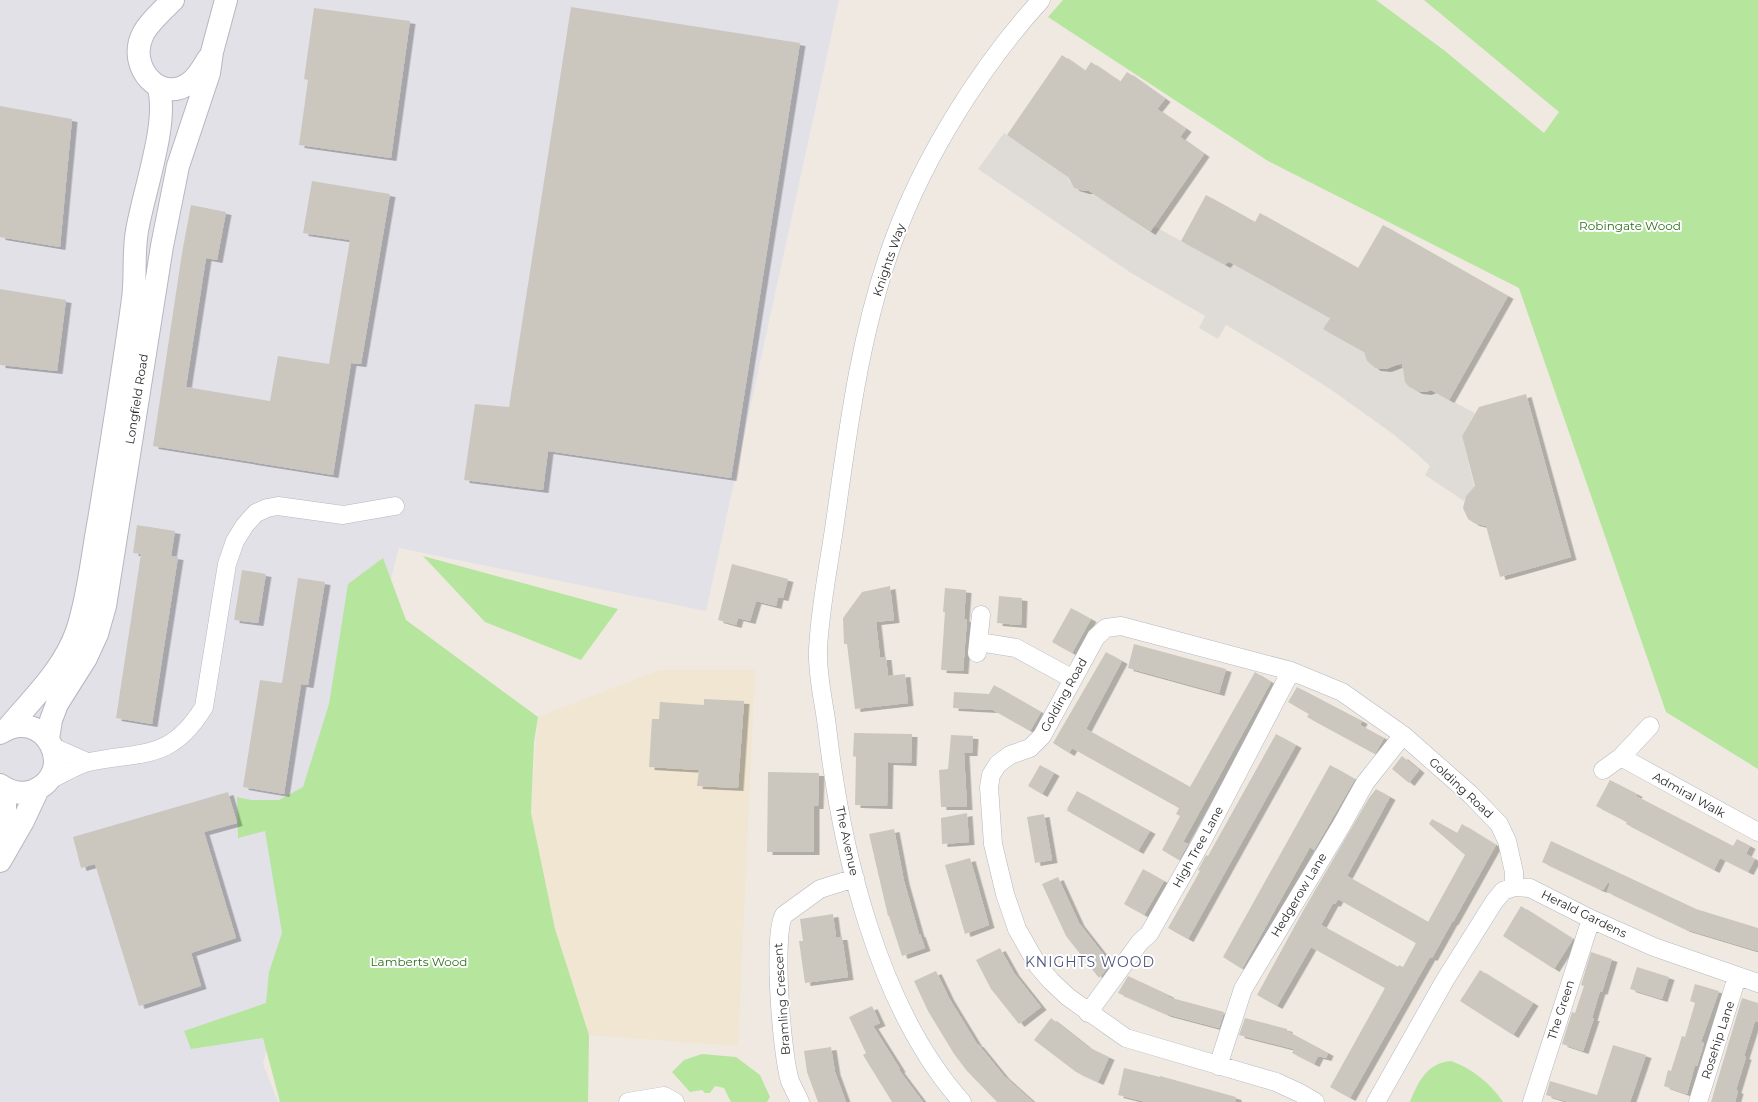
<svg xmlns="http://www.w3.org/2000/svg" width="1758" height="1102" viewBox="0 0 1758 1102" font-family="Montserrat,sans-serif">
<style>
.industrial{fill:#e3e1e8}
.education{fill:#f0e6d1}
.green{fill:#b6e59e}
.plaza{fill:#dfdcd8}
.building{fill:#cbc7bf;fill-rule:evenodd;filter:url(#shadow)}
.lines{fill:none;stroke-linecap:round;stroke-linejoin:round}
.minor-casing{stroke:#b4b7c1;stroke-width:19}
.tertiary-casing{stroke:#b4b7c1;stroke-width:24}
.minor{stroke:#fff;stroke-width:18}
.tertiary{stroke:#fff;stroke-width:22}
.labels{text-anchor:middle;stroke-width:4;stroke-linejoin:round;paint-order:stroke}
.park-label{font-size:12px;fill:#2c6e1b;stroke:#fff}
.street-label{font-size:12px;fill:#2e2e2e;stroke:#fff}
.neighbourhood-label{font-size:14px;letter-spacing:1px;fill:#4d5680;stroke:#fff}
</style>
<defs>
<filter id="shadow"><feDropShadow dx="5.5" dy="3" stdDeviation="0" flood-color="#0004"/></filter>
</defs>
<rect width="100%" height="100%" fill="#efe9e1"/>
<!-- industrial -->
<path class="industrial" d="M0,0H839L706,611L399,548L263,1064L278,1102H0Z"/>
<!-- education -->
<path class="education" d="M660,670H755L738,1046L589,1035L555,929L531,813L538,717Z"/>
<!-- green -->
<path class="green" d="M1063,0H1376L1445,51L1544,133L1559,112L1424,0H1758V769L1666,712L1519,288L1268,161L1048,17Z
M423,556L618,609L581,660L485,622Z
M383,558L406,620L538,717L534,742L531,813L555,929L589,1035L588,1102H280L263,1038L191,1049L184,1031L266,1003L269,972L282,933L265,831L238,838L237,797L251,800H279L303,787L329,704L348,584Z
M702,1054L736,1057L760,1075L770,1097L767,1102H731L724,1088L715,1086L710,1093H705L702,1090L690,1092L672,1072L684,1060Z
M1451,1061C1473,1069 1490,1083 1503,1102H1410C1418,1082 1427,1063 1451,1061Z"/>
<!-- plaza -->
<path class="plaza" d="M1004,133L1067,175L1069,181L1074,188L1084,191H1091L1149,232L1154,226L1225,265L1232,263L1330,317L1324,328L1364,352L1367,361L1375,368L1386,369L1396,364L1403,368L1405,382L1413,389L1422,392L1431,390L1475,413L1462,436L1475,489L1466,496L1464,501L1425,475L1430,466L1417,454L1393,434L1333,391L1283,359L1226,325L1218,339L1199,328L1205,316L1131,273L978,169Z"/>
<!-- building -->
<path class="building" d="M571,7L800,43L731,478L548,451L543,490L464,480L475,404L509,407Z
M314,8L410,21L391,158L299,145L308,80L304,79Z
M1062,55L1085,71L1091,62L1120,82L1127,72L1165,99L1157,109L1186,129L1180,137L1204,154L1150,232L1089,191H1084L1074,188L1068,177L1007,135Z
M0,106L72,119L60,247L0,237Z
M312,181L390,194L361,364L351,363L333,475L153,446L182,253L191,205L226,212L217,260L206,258L186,387L270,401L278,356L329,364L350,240L303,233Z
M1206,195L1255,222L1260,213L1358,268L1383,225L1508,296L1449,400L1431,390L1426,392L1417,391L1408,386L1405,382L1402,363L1386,369L1375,368L1367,361L1364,352L1323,329L1330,318L1228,261L1225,265L1181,241Z
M0,289L66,300L57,371L0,365Z
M1526,394L1571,557L1500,577L1486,526L1474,523L1468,519L1463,508L1466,496L1475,486L1462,436L1479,407Z
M137,525L175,531L171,556L178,557L152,724L116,718L141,554L133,553Z
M732,564L788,579L783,598L778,597L776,606L756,601L750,621L738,618L736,625L718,620Z
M242,570L266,574L258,623L234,620Z
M298,578L325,582L308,685L301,684L284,794L243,787L260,680L282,683Z
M890,586L894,620L876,622L880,657H886L888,676L905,674L908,703L855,709L847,644H844L843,618L862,592Z
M945,588L966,590L964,619H967L963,671L941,670L945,612H943Z
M999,596L1022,598L1021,625L997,623Z
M1071,608L1091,619L1072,653L1052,642Z
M1134,644L1226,669L1219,693L1128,668Z
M1106,652L1122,661L1086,729L1190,787L1255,672L1271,682L1183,842L1188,844L1179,860L1162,850L1180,816L1176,814L1179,808L1072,748L1069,753L1053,743Z
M994,685L1041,712L1030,731L993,710L953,708L954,692L989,694Z
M1297,687L1362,721L1360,725L1384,738L1375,754L1307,717L1309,714L1288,702Z
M704,699L744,701L738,788L697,786L699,770L649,767L652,719H659L660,702L704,705Z
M854,733L912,734L911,763L888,762L887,806L855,805L856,757L853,756Z
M1276,734L1296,745L1188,939L1168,928L1200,871L1198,870L1206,855L1208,856Z
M951,735L973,736L972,753H964L967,807H941L939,770L948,769Z
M1402,756L1419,770L1409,783L1392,769Z
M1040,765L1054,773L1042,794L1028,786Z
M1330,765L1355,779L1314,850L1310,847L1242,969L1223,957Z
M768,772L819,773L818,806H814V852H767Z
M1610,780L1637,794L1636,796L1733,846L1737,839L1750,846L1746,854L1755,859L1748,872L1720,858L1714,870L1626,824L1627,822L1596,806Z
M1376,789L1390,797L1347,876L1428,922L1465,855L1429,824L1432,819L1457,833L1462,824L1496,845L1453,922H1452L1432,958L1430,957L1350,1098L1330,1087L1385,988L1311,947L1277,1006L1257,995L1303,911L1369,798ZM1338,899L1416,943L1403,967L1399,965L1398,967L1321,925L1333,903L1335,904Z
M1077,791L1150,831L1138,851L1066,810H1069L1067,809Z
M228,792L237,823L204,832L236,938L191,953L201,986L139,1006L95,864L81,868L73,837Z
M967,813L969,842L942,844L941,818Z
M1044,814L1052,860L1035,863L1027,817Z
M894,829L904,881L919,934H920L925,948L902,956L889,916H888L869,834Z
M1551,841L1696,909L1758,928V951L1685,929L1607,892L1610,883L1608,882L1603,890L1599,889L1542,862Z
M970,858L989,925L965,934L945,865Z
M1143,869L1164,881L1144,915L1124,904Z
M1058,877L1079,923L1111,964L1099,978L1066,936L1042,884Z
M1521,906L1573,939L1554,969L1503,936Z
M833,914L836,937H842L848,977L805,983L799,941H803L800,919Z
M1000,948L1014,973L1041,1007L1019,1024L991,989L976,960Z
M1591,952L1612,959L1602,992L1600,991L1592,1018H1594L1583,1051L1562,1044L1572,1012L1575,1013L1584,986L1581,985Z
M1637,967L1669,977L1662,999L1630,989Z
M1480,970L1533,1003L1513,1035L1460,1001Z
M936,971L949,998L977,1044H978L1004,1076L1033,1102H997L967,1071L954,1054L928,1011L914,981Z
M1128,976L1169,995L1168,997L1224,1012L1219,1028L1166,1014L1118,993Z
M1695,984L1719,991L1701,1042L1704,1043L1697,1066L1695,1065L1687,1094L1664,1086L1668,1070L1671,1071L1682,1036L1685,1037L1695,1003L1690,1001Z
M1742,998L1758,1003V1022L1755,1021L1744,1056L1746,1057L1736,1090L1738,1091L1735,1102H1711Z
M872,1006L880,1023L873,1026L900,1069L899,1070L923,1102H892L863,1055L866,1053L849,1017Z
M1051,1018L1088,1047L1109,1057L1098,1082L1076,1072L1034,1040Z
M1245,1018L1287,1029V1031L1328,1053L1326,1058L1318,1056L1314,1064L1292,1053L1294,1049L1239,1035Z
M1613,1045L1646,1055L1630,1102H1568L1546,1095L1550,1081L1597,1095Z
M831,1047L835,1072L846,1102H818L807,1072L804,1051Z
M1124,1068L1160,1077V1076L1236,1097V1102H1146L1118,1095Z"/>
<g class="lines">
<defs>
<path id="minor" d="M979,642L1016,648L1073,679
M977,653L981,615
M53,747L87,762
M1621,757L1650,726
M1603,770L1621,757L1758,832
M47,781C59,776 78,764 89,762C143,751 171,761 204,707L227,564L235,541L245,525L256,513L267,508L278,506L343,515L395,506
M1088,1013L1140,942L1149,934L1202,841L1291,671
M1218,1066L1243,989L1341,826L1365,783L1403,735
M628,1102L664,1096L675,1102
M800,1102C797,1095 793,1088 790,1081C782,1057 772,934 784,915L820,889L855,878
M962,1102C878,1008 841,850 827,727C824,702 817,676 818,650C820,605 830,560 836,515C849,422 861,330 893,242C924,157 980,67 1041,0
M1315,1102L1300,1093L1276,1082L1126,1038L1068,997L1051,981L1038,966L1017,929L1005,894L993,844L989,787L991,775L998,764L1010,755L1030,748L1042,736L1096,637L1106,628L1121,626L1291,671L1342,692L1403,735L1470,794L1499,824L1507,841L1514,872V887
M1376,1102L1445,980L1494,902L1503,891L1514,887L1530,888L1591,919L1654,947L1758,983
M1532,1102L1591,919
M1698,1102L1737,977"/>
<path id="tertiary" d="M173,0C163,10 149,22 143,34C126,67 162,107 192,81C199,75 203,67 208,59
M7,729C32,699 64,669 77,631C89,595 92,556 99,520C111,446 123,373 133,299C136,276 133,253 137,231C143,193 170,120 158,86
M48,739L51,720L57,704L86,658L97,634L105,606L162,246L178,166L209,73L212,52L226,0
M0,785C10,792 21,795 33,791C79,773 45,704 0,733
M1,851L5,820V789
M0,861L23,821L38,789"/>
</defs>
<!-- minor casing -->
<use href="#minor" class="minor-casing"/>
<!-- tertiary casing -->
<use href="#tertiary" class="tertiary-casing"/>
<!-- minor -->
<use href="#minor" class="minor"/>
<!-- tertiary -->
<use href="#tertiary" class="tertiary"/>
</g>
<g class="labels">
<!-- park labels -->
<g class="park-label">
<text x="1630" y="230">Robingate Wood</text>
<text x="419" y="966">Lamberts Wood</text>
</g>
<!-- street labels -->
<g class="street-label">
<text transform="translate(889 260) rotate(-71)" y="4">Knights Way</text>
<text transform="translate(137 399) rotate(-81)" y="4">Longfield Road</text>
<text transform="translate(1064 695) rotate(-61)" y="4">Golding Road</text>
<text transform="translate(1461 788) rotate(43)" y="4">Golding Road</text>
<text transform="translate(1689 795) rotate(29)" y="4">Admiral Walk</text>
<text transform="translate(847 841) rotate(78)" y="4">The Avenue</text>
<text transform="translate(1198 847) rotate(-61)" y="4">High Tree Lane</text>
<text transform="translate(1299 895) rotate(-59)" y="4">Hedgerow Lane</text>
<text transform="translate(1584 914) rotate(26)" y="4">Herald Gardens</text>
<text transform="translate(782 999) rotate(-94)" y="4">Bramling Crescent</text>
<text transform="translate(1561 1010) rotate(-72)" y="4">The Green</text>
<text transform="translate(1718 1040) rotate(-72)" y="4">Rosehip Lane</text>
</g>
<!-- neighbourhood labels -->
<g class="neighbourhood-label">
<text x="1090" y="967">KNIGHTS WOOD</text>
</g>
</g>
</svg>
